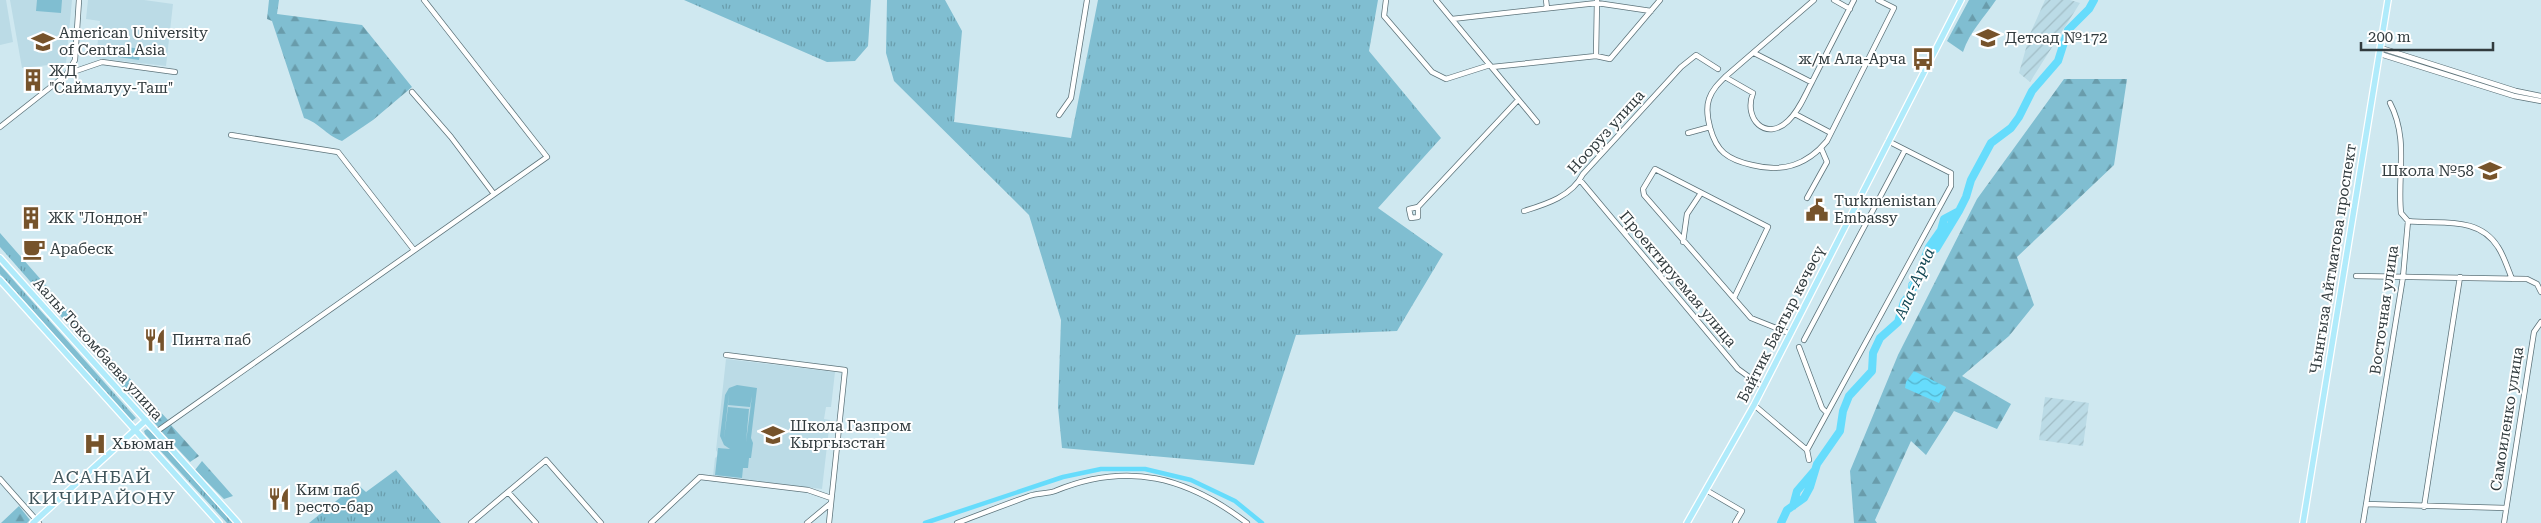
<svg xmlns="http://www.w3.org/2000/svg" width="2541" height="523" viewBox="0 0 2541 523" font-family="'Roboto Serif',serif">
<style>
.built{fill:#bbdbe6}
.industrial{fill:url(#industrial-furrows)}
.grass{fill:url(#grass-tufts)}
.forest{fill:url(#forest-firs)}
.pitch{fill:#80bed1;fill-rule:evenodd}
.water{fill:url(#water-waves)}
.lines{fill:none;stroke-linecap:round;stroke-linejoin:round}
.stream{stroke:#66dcfc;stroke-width:1}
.canal{stroke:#66dcfc;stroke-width:4.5}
.river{stroke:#66dcfc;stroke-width:8}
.minor-casing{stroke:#5d737a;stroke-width:6}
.major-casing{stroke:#fff;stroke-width:8}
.minor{stroke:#fff;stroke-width:4.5}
.major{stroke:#b0ebfb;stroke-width:5.5}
.labels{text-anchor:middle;stroke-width:4;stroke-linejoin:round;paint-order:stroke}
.poi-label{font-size:15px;fill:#313b3e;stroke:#fff;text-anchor:start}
.street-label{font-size:15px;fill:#313b3e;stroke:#fff}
.water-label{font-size:16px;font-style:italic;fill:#124754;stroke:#fff}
.quarter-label{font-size:18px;letter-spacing:1px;fill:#3f545a;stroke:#fff}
</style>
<defs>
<pattern id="industrial-furrows" width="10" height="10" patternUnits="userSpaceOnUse" patternTransform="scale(1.25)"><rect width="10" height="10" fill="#bbdbe6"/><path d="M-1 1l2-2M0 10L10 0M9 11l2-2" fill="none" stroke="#a1bdc6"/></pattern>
<pattern id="grass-tufts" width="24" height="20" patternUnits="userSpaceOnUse" patternTransform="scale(1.25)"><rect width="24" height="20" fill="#80bed1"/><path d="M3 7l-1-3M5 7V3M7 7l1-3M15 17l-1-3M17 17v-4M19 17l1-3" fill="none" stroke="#699cab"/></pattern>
<pattern id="forest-firs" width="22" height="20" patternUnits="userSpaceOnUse" patternTransform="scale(1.25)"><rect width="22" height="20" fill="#80bed1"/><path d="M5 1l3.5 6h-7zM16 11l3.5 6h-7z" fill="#699cab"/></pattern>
<pattern id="water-waves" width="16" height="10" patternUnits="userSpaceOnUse" patternTransform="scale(1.25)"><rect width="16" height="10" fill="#66dcfc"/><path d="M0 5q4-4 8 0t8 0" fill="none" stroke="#55b4cd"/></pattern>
</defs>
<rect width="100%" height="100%" fill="#cfe8f0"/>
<!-- built -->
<path class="built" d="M0,0H6L13,42L0,45Z
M10,0H72L66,63L22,68Z
M88,0H144L173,4L166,66L96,58L100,21L86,19Z
M726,359L835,372L831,407H826L824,419L830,420L822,489L713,476L715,458L719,455L716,450Z"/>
<!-- industrial -->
<path class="industrial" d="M2045,0H2070L2080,3L2030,82L2019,73L2030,34Z
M2045,397L2089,403L2083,446L2039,440Z"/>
<!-- grass -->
<path class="grass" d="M684,0H871L868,46L855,61L827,62Z
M887,0H945L962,31L954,122L1071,138L1098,0H1378L1369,51L1441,138L1378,208L1443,254L1397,331L1296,335L1254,465L1062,448L1058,407L1061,320L1029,215L894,81L886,53Z
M0,233L101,348L94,354L0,247Z
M0,265L136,418L131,422L127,417L0,274Z
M147,429L150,431L233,523H227L145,434L144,431Z
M396,470L441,523H309L357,484L366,492Z"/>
<!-- forest -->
<path class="forest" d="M269,0H279L277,14L362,25L412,87L373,120L342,141C324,134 320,123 304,118L272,21L267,19Z
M1969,0H1996C1984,18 1970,31 1963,52L1947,41Z
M2064,79H2127L2114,165L2017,257L2034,305L2009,336L1962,376L2011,404L1997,429L1954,411L1926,455L1911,441L1875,520L1877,523H1854L1850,471L1898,355L1977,199Z
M109,356L168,420L158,427L105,367V362Z
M170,424L199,456L190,462L161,431Z
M202,461L233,496L224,499L195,470Z
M19,506L30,520L27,523H1Z"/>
<!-- pitch -->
<path class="pitch" d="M37,0H62L61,13L36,11Z
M120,46L141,49L139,60L118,57Z
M737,385L757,388L751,438L753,443L751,458H749L748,468H743L742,478L715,475L718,448L730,449L724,445L720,436L725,395L729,388ZM729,394L728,405L750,407L752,396L746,442L749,409L728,407L724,438Z"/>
<!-- water -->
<path class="water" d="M1914,371L1946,387L1939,403L1905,388L1906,382Z"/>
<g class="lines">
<!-- stream -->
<path class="stream" d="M1908,295L1909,283L1919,272
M1902,315L1910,304L1911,293L1922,281V265
M1806,494L1807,479"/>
<!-- canal -->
<path class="canal" d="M925,523L1063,477L1101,469H1145L1191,480L1235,501L1262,523"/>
<!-- river -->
<path class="river" d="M1927,252L1936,249L1959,211
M1793,506L1797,491L1815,470
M1781,523L1787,510L1804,498L1810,487L1817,464L1840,431L1843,411L1849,396L1872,371L1873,353L1880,338L1898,322L1904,302L1911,293L1929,247L1941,230L1944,219L1959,211L1966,197L1971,180L1991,143L2011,128L2019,117L2032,91L2058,61L2068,30L2089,9L2094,0"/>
<defs>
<path id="minor" d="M1386,0L1384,16L1432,72L1446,79L1490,65
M1436,0L1537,122
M1546,0L1547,8
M1814,0L1725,77C1718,84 1712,90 1709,99C1704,114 1712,143 1724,153C1731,159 1743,163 1752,165C1783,173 1807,165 1827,141L1894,8L1878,0
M1834,0L1850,9
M1452,19L1597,3L1651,11
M2381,48L2516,91L2541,96
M1754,53L1811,82
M2380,54L2514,96L2541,101
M1596,56L1597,0
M1492,67L1596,56L1610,59L1660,0
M67,74L102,62L175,72
M1725,77L1753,93C1743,119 1766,142 1788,121C1799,111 1805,95 1812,82C1826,54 1840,27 1854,0
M412,92L451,137L494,194
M1795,114L1831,133
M1059,115L1071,98L1087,0
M0,127L66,75L75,60L79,0
M1688,133L1710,127
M231,135L338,152L414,250
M1580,180L1738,369L1763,387
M1807,198L1827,162L1821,148
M1418,207V217L1411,218L1409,209L1418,207L1518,100
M1524,211C1547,204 1572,196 1583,174L1681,67L1696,55L1718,69
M2408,221C2440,225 2478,215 2498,247C2504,256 2508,269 2512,279
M1683,242L1687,214L1701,193
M2356,276L2527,279L2537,284L2541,292
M1734,298L1768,227L1655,169L1643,189L1644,195L1751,318L1791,334
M1804,340L1905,150
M1799,347L1822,408L1827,413
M726,355L845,370L829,523
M1754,405L1807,450L1809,460
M156,432L547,157L424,0
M1807,450L1951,186V173L1888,141
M0,479L39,523
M1706,490L1742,511L1735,523
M508,492L536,523
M2366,504L2506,508
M2424,507L2460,277
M471,523L546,460L601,523
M651,523L700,477L808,490L831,498
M807,523L831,503
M957,523C981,514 1004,505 1029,496C1037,493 1047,494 1055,491C1128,461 1187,477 1247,523
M2363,523L2403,277L2408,221L2401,213C2397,176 2409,139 2390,103
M2504,523L2534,332L2541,322"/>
<path id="major" d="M0,258L238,523
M0,280L219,523
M33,523L146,420
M1687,523L1754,405L1961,0
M2303,523L2388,0"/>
</defs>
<!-- minor casing -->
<use href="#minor" class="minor-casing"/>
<!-- major casing -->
<use href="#major" class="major-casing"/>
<!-- minor -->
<use href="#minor" class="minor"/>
<!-- major -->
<use href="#major" class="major"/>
</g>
<!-- icons -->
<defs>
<symbol id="school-bare" viewBox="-9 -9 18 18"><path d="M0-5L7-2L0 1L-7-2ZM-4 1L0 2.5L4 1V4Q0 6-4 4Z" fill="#76532b" stroke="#fff" stroke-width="2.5" paint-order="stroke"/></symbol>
<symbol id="university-bare" viewBox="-9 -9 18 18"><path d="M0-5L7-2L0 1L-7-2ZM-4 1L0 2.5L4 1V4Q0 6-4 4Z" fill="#76532b" stroke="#fff" stroke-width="2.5" paint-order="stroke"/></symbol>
<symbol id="bus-bare" viewBox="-9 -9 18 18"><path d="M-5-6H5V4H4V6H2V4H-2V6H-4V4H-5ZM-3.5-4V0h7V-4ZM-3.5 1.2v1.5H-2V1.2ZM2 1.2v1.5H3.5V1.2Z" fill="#76532b" stroke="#fff" stroke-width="2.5" paint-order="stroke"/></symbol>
<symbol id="building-bare" viewBox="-9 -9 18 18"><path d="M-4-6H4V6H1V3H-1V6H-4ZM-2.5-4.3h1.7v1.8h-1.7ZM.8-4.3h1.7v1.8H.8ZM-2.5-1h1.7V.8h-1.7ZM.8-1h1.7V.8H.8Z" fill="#76532b" stroke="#fff" stroke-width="2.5" paint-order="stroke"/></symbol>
<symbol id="civic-bare" viewBox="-9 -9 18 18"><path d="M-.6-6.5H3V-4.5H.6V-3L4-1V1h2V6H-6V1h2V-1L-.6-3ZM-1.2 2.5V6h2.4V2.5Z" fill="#76532b" stroke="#fff" stroke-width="2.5" paint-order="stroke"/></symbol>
<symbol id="cafe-bare" viewBox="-9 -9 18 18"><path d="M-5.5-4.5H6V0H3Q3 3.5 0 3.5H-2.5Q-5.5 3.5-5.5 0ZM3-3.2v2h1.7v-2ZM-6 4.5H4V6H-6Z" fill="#76532b" stroke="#fff" stroke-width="2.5" paint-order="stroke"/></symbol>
<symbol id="restaurant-bare" viewBox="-9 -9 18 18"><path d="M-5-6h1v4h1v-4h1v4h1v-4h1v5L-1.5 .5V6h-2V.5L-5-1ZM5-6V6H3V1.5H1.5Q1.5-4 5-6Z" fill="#76532b" stroke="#fff" stroke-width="2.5" paint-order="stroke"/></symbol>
<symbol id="hospital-bare" viewBox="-9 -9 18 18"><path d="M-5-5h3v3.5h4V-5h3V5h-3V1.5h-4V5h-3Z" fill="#76532b" stroke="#fff" stroke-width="2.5" paint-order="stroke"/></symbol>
</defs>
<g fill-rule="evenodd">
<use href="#school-bare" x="1972" y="22" width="32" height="32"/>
<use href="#university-bare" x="27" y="26" width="32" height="32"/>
<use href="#bus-bare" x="1907" y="43" width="32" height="32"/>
<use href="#building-bare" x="17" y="64" width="32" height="32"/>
<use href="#school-bare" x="2474" y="155" width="32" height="32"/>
<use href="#civic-bare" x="1801" y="194" width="32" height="32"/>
<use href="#building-bare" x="15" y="202" width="32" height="32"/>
<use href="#cafe-bare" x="18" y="233" width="32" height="32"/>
<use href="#restaurant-bare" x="139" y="324" width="32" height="32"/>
<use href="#school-bare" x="757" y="419" width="32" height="32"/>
<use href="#hospital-bare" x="79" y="428" width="32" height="32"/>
<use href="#restaurant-bare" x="263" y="483" width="32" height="32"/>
</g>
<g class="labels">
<!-- poi labels -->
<g class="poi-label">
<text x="59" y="38">American University<tspan x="59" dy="17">of Central Asia</tspan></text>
<text x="2005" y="43">Детсад №172</text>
<text x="1906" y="64" text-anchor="end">ж/м Ала-Арча</text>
<text x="49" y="76">ЖД<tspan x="49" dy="17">"Саймалуу-Таш"</tspan></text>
<text x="2474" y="176" text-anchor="end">Школа №58</text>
<text x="1834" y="206">Turkmenistan<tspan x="1834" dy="17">Embassy</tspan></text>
<text x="48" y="223">ЖК "Лондон"</text>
<text x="50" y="254">Арабеск</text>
<text x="172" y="345">Пинта паб</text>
<text x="790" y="431">Школа Газпром<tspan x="790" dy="17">Кыргызстан</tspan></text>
<text x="112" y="449">Хьюман</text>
<text x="296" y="495">Ким паб<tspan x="296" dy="17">ресто-бар</tspan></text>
</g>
<!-- street labels -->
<g class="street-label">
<text transform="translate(1606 132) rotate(-48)" y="5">Нооруз улица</text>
<text transform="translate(2333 259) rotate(-81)" y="5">Чынгыза Айтматова проспект</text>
<text transform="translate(1678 279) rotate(50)" y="5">Проектируемая улица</text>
<text transform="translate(2384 310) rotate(-82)" y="5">Восточная улица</text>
<text transform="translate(1781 324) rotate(-63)" y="5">Байтик Баатыр көчөсү</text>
<text transform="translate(98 349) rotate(48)" y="5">Аалы Токомбаева улица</text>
<text transform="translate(2507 419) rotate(-81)" y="5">Самоиленко улица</text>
</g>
<!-- water labels -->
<g class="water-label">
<text transform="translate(1914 283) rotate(-66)" y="6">Ала-Арча</text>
</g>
<!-- quarter labels -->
<g class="quarter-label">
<text x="102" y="483">АСАНБАЙ<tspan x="102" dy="21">КИЧИРАЙОНУ</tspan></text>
</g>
</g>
<!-- scale -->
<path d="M2361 42v8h132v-8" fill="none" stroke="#313b3e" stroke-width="2.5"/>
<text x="2368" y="42" font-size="15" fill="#313b3e" stroke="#ffffff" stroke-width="4" paint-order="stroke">200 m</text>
</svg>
